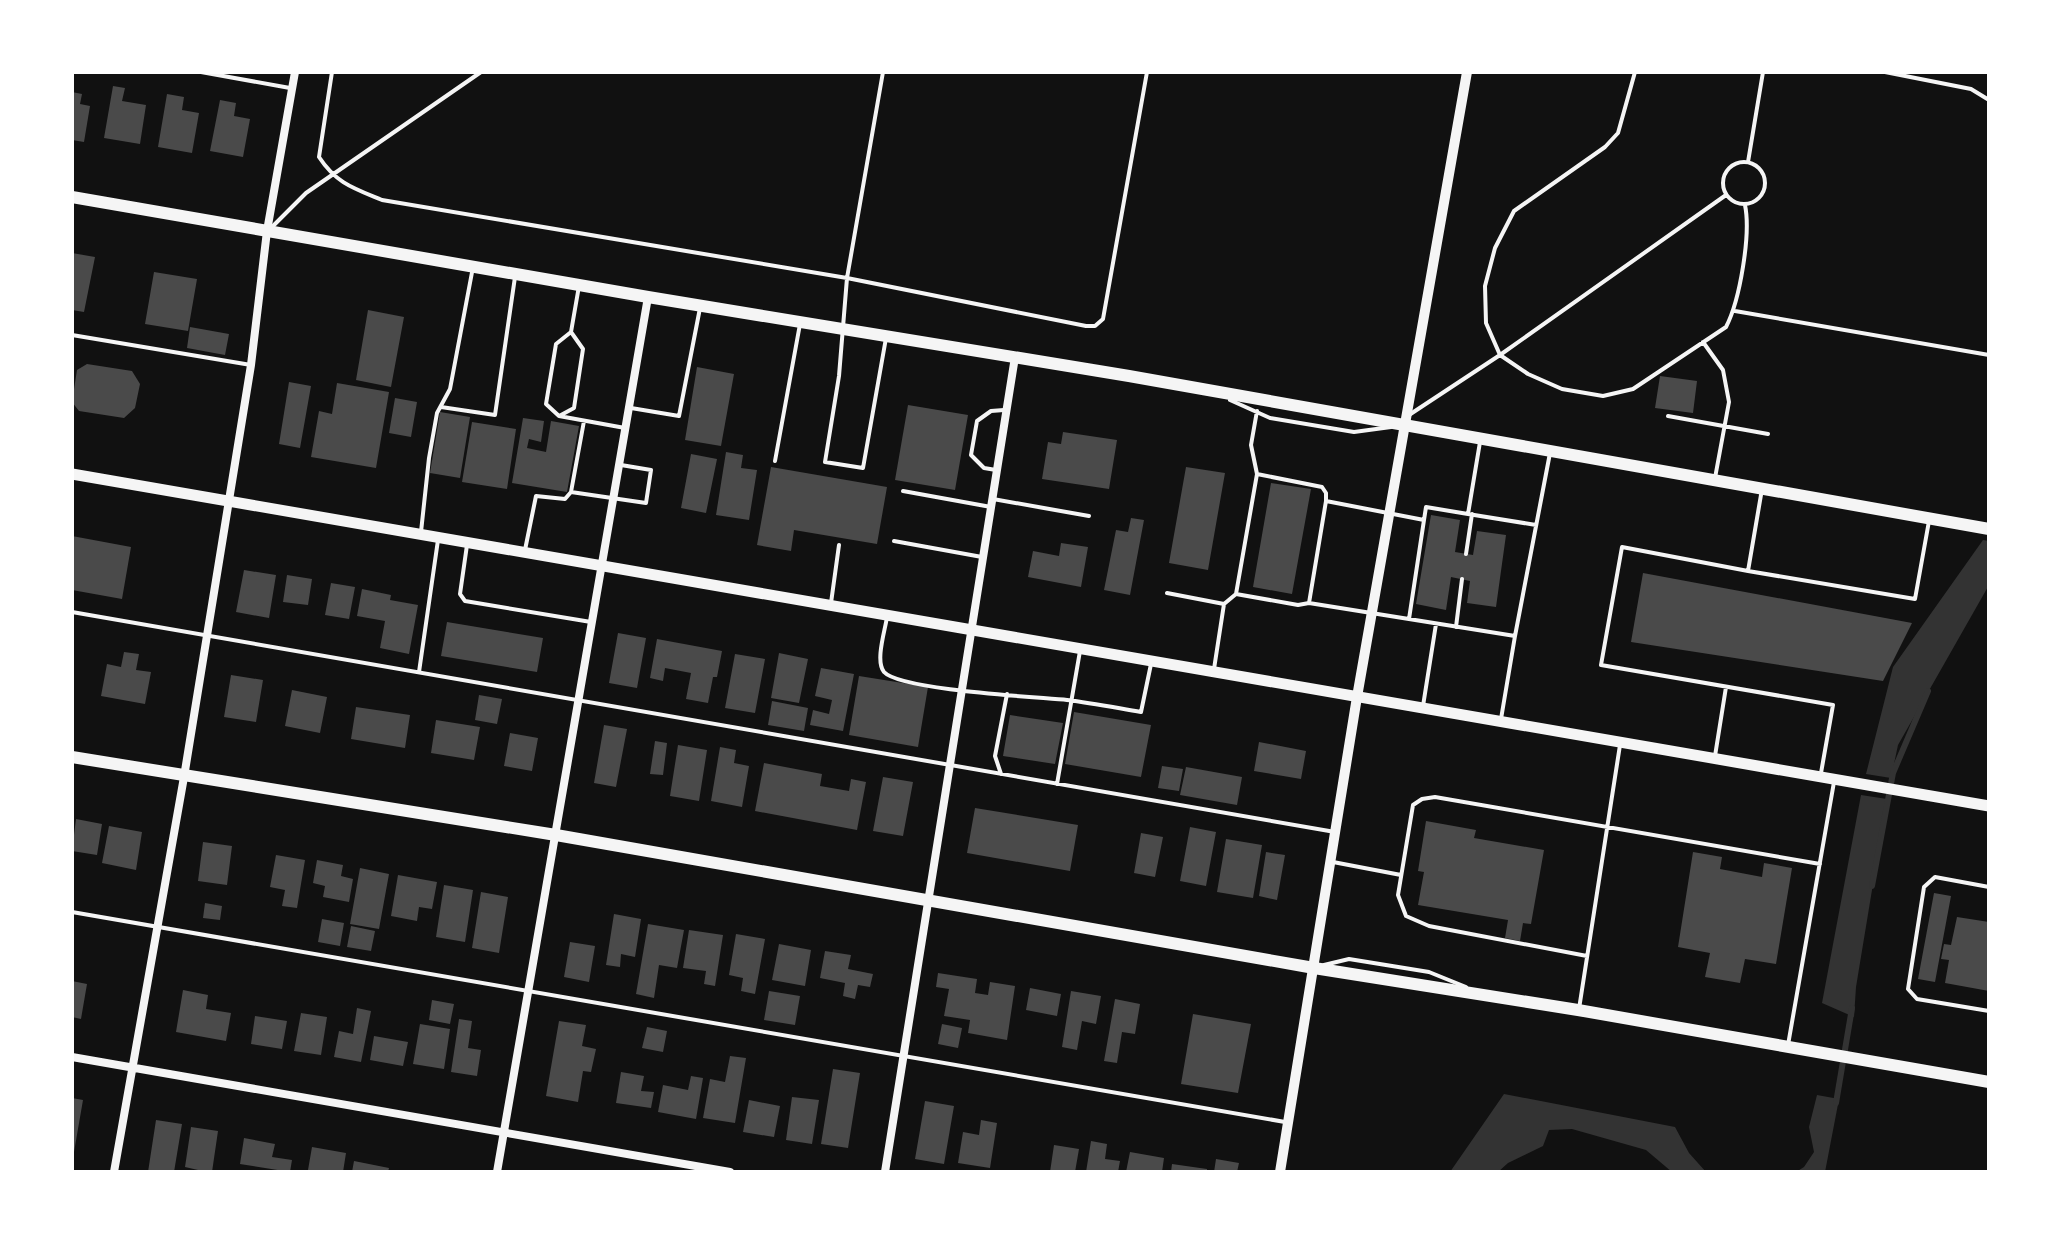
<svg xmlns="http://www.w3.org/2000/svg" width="2061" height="1244" viewBox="0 0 2061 1244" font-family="Helvetica,sans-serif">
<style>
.water{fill:#333}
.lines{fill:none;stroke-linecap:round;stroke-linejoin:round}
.stream{stroke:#333;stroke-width:6}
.building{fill:#4a4a4a}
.service{stroke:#f5f5f5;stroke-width:4}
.minor{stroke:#f5f5f5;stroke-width:8}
.tertiary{stroke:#f5f5f5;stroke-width:10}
.secondary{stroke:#f5f5f5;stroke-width:11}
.primary{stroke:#f5f5f5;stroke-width:12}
</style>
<rect width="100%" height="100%" fill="#111"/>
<!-- water -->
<path class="water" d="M1983,540L1989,541V585L1898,745L1891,778L1866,774L1893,667Z
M1861,795L1887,799L1856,987L1854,1017L1822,1003Z
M1504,1094L1675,1127L1689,1153L1706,1172H1672L1646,1150L1572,1129L1549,1130L1543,1146L1508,1163L1498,1172H1450Z
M1817,1095L1839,1099L1825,1172H1796L1804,1167L1814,1152L1809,1127Z"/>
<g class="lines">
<!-- stream -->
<path class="stream" d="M1872,886L1893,773L1928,691
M1836,1103L1852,1008"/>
</g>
<!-- building -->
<path class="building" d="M113,86L125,88L122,101L146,105L140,144L104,138Z
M72,92L82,94L80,104L90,106L84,142L72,140Z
M167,94L184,97L182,110L199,113L192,153L158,147Z
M220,100L236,103L234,116L250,119L243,157L210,151Z
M72,253L95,257L84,312L72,310Z
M154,272L197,279L188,331L145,324Z
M368,310L404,317L391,387L356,380Z
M190,327L229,334L225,355L187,348Z
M87,364L132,371L140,384L135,408L124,418L79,411L72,402L77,370Z
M697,367L734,374L721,446L685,440Z
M1660,376L1697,381L1693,413L1655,408Z
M289,382L311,386L300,448L279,444Z
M337,383L389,392L376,468L311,457L319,411L332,414Z
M395,398L417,402L411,437L389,433Z
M908,405L968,415L955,490L895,480Z
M440,412L470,417L460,478L430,473Z
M523,418L544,421L541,442L529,439L527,448L546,452L551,421L579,426L567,492L512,483Z
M472,422L516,429L507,489L462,482Z
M1063,432L1117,440L1109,489L1042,479L1048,442L1061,444Z
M726,452L743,455L741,468L757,470L749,520L716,515Z
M691,454L717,459L706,513L681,508Z
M771,467L887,487L877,544L794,530L791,551L757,545Z
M1186,467L1225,473L1208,570L1169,563Z
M1271,483L1311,489L1292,594L1253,587Z
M1431,515L1460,520L1455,552L1473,555L1477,531L1506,535L1496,607L1467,603L1470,581L1451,577L1446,610L1416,604Z
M1131,518L1144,520L1130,595L1104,590L1116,530L1128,532Z
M72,536L131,547L122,599L72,590Z
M1061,543L1088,547L1081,587L1028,577L1033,551L1059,556Z
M244,570L276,575L269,618L236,612Z
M1643,573L1912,623L1883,681L1631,642Z
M287,575L312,579L308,605L283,602Z
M331,583L355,587L349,619L325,615Z
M362,589L391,595L390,600L418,605L409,654L380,648L385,621L357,616Z
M447,622L543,638L537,672L441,656Z
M618,633L646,638L637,688L609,683Z
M657,639L722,651L717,677H713L708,703L686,699L691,673L665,668L663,681L650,678Z
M124,652L139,654L136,670L151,672L145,704L101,696L107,664L121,667Z
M779,653L808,659L799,703L771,698Z
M735,654L765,659L755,713L725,708Z
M821,668L854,674L843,731L810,725L813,710L829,714L832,700L815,696Z
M231,675L263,680L256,722L224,717Z
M859,676L928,687L918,747L849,735Z
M292,690L327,697L320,733L285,726Z
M479,695L502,699L497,724L475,720Z
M772,701L808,708L804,731L768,725Z
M356,707L410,715L405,748L351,739Z
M1074,712L1151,725L1141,777L1065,764Z
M1010,715L1063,723L1055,764L1003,756Z
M436,720L480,727L474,760L431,753Z
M604,725L627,729L616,787L594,783Z
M510,733L538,738L532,771L504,766Z
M655,741L667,743L663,775L650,774Z
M1259,742L1306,751L1301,779L1254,771Z
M678,745L707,750L699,801L670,796Z
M720,747L736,750L734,763L749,766L742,807L711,801Z
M764,763L822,774L820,786L849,791L851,779L866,782L857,830L755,811Z
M1162,766L1183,769L1179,791L1158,788Z
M1186,767L1242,777L1237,805L1180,795Z
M883,777L913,782L903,836L873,831Z
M975,808L1078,825L1070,871L967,853Z
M76,819L102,824L97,855L72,851Z
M1426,821L1476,830L1474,838L1544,850L1531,924L1523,923L1520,941L1505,938L1508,920L1418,905L1424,872L1418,871Z
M109,826L142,832L136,870L102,863Z
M1190,827L1216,832L1206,886L1180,881Z
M1141,833L1163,837L1155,877L1134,873Z
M1226,839L1262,845L1253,898L1217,892Z
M203,842L232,846L227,885L198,881Z
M1266,852L1285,855L1277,900L1259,896Z
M1693,852L1722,857L1720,869L1762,877L1764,863L1792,868L1776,964L1745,959L1740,983L1705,977L1710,953L1678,947Z
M276,855L305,860L297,908L282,906L285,890L270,887Z
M317,860L343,865L341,876L353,879L349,902L323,897L325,886L313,883Z
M360,868L389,874L379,929L350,924Z
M398,875L437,882L432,909L419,907L417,921L391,916Z
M444,885L473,890L465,942L436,937Z
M481,892L508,897L499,953L472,948Z
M1934,893L1951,896L1935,982L1918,979Z
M205,903L222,906L220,920L203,918Z
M614,914L641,919L635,957L621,954L620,967L606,965Z
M1957,917L1989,922V991L1945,983L1949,960L1941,959L1944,944L1951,945Z
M322,919L344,923L340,946L318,942Z
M648,924L684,930L677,968L659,965L654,998L636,994Z
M351,926L375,931L371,951L347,947Z
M689,930L723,935L715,986L704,984L706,971L683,968Z
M736,934L765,939L755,994L741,991L743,978L729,975Z
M570,942L595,946L589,982L564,977Z
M779,944L811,950L805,986L772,980Z
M825,951L851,955L848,969L873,974L870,987L858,985L855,999L843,996L845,983L820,978Z
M938,973L977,979L975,993L988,995L990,982L1015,986L1007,1040L968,1033L970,1020L944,1016L949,989L936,987Z
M72,981L87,984L81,1019L72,1017Z
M1030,988L1061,994L1057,1016L1026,1010Z
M183,990L208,995L206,1009L231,1013L226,1041L176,1032Z
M769,991L800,996L795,1025L764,1020Z
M1071,991L1101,996L1096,1024L1082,1021L1077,1050L1062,1047Z
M1115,999L1140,1004L1135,1034L1122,1032L1117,1063L1104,1061Z
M432,1000L454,1004L450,1024L429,1020Z
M357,1008L371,1011L361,1062L334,1057L339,1031L353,1034Z
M301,1013L327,1017L321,1055L294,1051Z
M1193,1014L1251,1024L1238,1093L1181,1084Z
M255,1016L287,1021L282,1049L251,1044Z
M459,1019L472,1021L468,1048L481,1050L477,1076L451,1072Z
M559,1021L586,1025L582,1046L596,1049L591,1072L583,1071L578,1102L546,1096Z
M420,1024L450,1029L444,1069L413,1064Z
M942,1024L962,1028L958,1048L938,1044Z
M647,1027L667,1031L663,1052L642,1048Z
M374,1036L408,1042L403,1066L370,1060Z
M730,1056L746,1058L735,1123L703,1118L710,1079L725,1082Z
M833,1069L860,1073L848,1148L821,1144Z
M621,1072L644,1076L641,1091L654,1092L651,1108L616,1103Z
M691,1076L703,1078L696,1119L658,1112L663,1085L688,1090Z
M792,1097L819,1100L812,1144L786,1140Z
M72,1098L83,1100L74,1152H72Z
M749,1100L780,1106L774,1137L743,1132Z
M925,1101L954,1106L944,1164L915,1159Z
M156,1120L182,1124L174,1172H148Z
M981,1120L997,1123L990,1168L958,1163L963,1132L979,1135Z
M191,1127L218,1131L212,1172H198V1170L185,1167Z
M244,1138L275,1144L272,1157L292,1160L290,1172L240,1164Z
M1091,1141L1107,1144L1105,1159L1120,1161L1118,1172H1086Z
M1054,1145L1079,1149L1075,1172H1050Z
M312,1147L346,1153L343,1172L308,1170Z
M1130,1152L1164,1158L1162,1172H1126Z
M1216,1159L1239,1163L1237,1172H1214Z
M354,1161L389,1168L388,1172H352Z
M1172,1164L1207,1169V1172H1171Z"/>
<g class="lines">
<!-- service -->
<path class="service" d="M201,72L290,88
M332,72L319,157C336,183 353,188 382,200L847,278L1086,326H1095L1103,319L1147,72
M883,72L847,278L839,376L825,462L863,468L886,338
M1635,72L1618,133L1605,147L1514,211L1495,248L1485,286L1486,323L1500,355L1528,374L1562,389L1603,396L1633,389L1726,327C1740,300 1751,234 1745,205
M1885,72L1971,89L1989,100
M1723 183a21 21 0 1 1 42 0a21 21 0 1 1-42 0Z
M1748,162L1763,72
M269,230L306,193L481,72
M579,286L571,332L556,344L546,404L559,416L625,428
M1735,311L1989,355
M72,335L251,365
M1703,342L1723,370L1729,402L1715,478
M1230,400L1270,418L1354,432L1391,427
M441,407L495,415L515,277
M631,408L679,416L700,308
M561,415L574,408L583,349L571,332
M1409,415L1500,355L1726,195
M1668,416L1768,434
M584,421L571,492L646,503L651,470L621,465
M1480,442L1468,514L1536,525
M775,461L800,324
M996,470L984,468L971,455L977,421L991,411L1004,410
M1257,474L1322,487L1326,493V501
M1762,489L1748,571L1915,599L1929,521
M903,491L991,507
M993,499L1089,516
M421,532L429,458L437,413L450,389L473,267
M894,541L982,557
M467,545L460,594L465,601L591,622
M525,550L536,496L565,499L571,492
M1466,554L1472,514
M1748,571L1622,547L1601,665L1833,705L1821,773
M1167,593L1224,604
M1236,594L1298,605L1309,603L1515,636L1550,453
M831,603L839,545
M1309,603L1326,501L1424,520L1426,507L1468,514
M72,612L1335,832
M887,617C885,631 875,661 884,672C900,690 1037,697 1067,700C1092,703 1117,708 1141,712L1151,664
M1409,619L1424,520
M1456,627L1462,579
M1214,669L1224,604L1236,594L1257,474L1251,445L1257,411
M419,672L438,540
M1423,706L1436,624
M1501,719L1515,636
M1715,756L1726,687
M1001,774L995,756L1007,694
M1057,784L1080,651
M1333,862L1401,875
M1989,887L1935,877L1924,887L1908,989L1917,999L1989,1011
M72,912L1285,1122
M1587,956L1429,926L1406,916L1398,895L1413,805L1422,799L1435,797L1820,864
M1324,965L1349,959L1429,972L1466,987
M1579,1009L1620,745
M1788,1045L1834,782"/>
<!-- minor -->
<path class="minor" d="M72,1057L730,1172
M114,1172L184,777L251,365L267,231L295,72
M497,1172L648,297
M885,1172L1015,357"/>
<!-- tertiary -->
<path class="tertiary" d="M1280,1172L1357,697L1467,72"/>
<!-- secondary -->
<path class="secondary" d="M72,474L1989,806"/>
<!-- primary -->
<path class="primary" d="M72,197L648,297L1129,376L1989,529
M72,757L556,835L1314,968L1578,1010L1989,1082"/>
</g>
<!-- border -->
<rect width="2061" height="1244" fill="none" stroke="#ffffff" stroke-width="148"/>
</svg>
